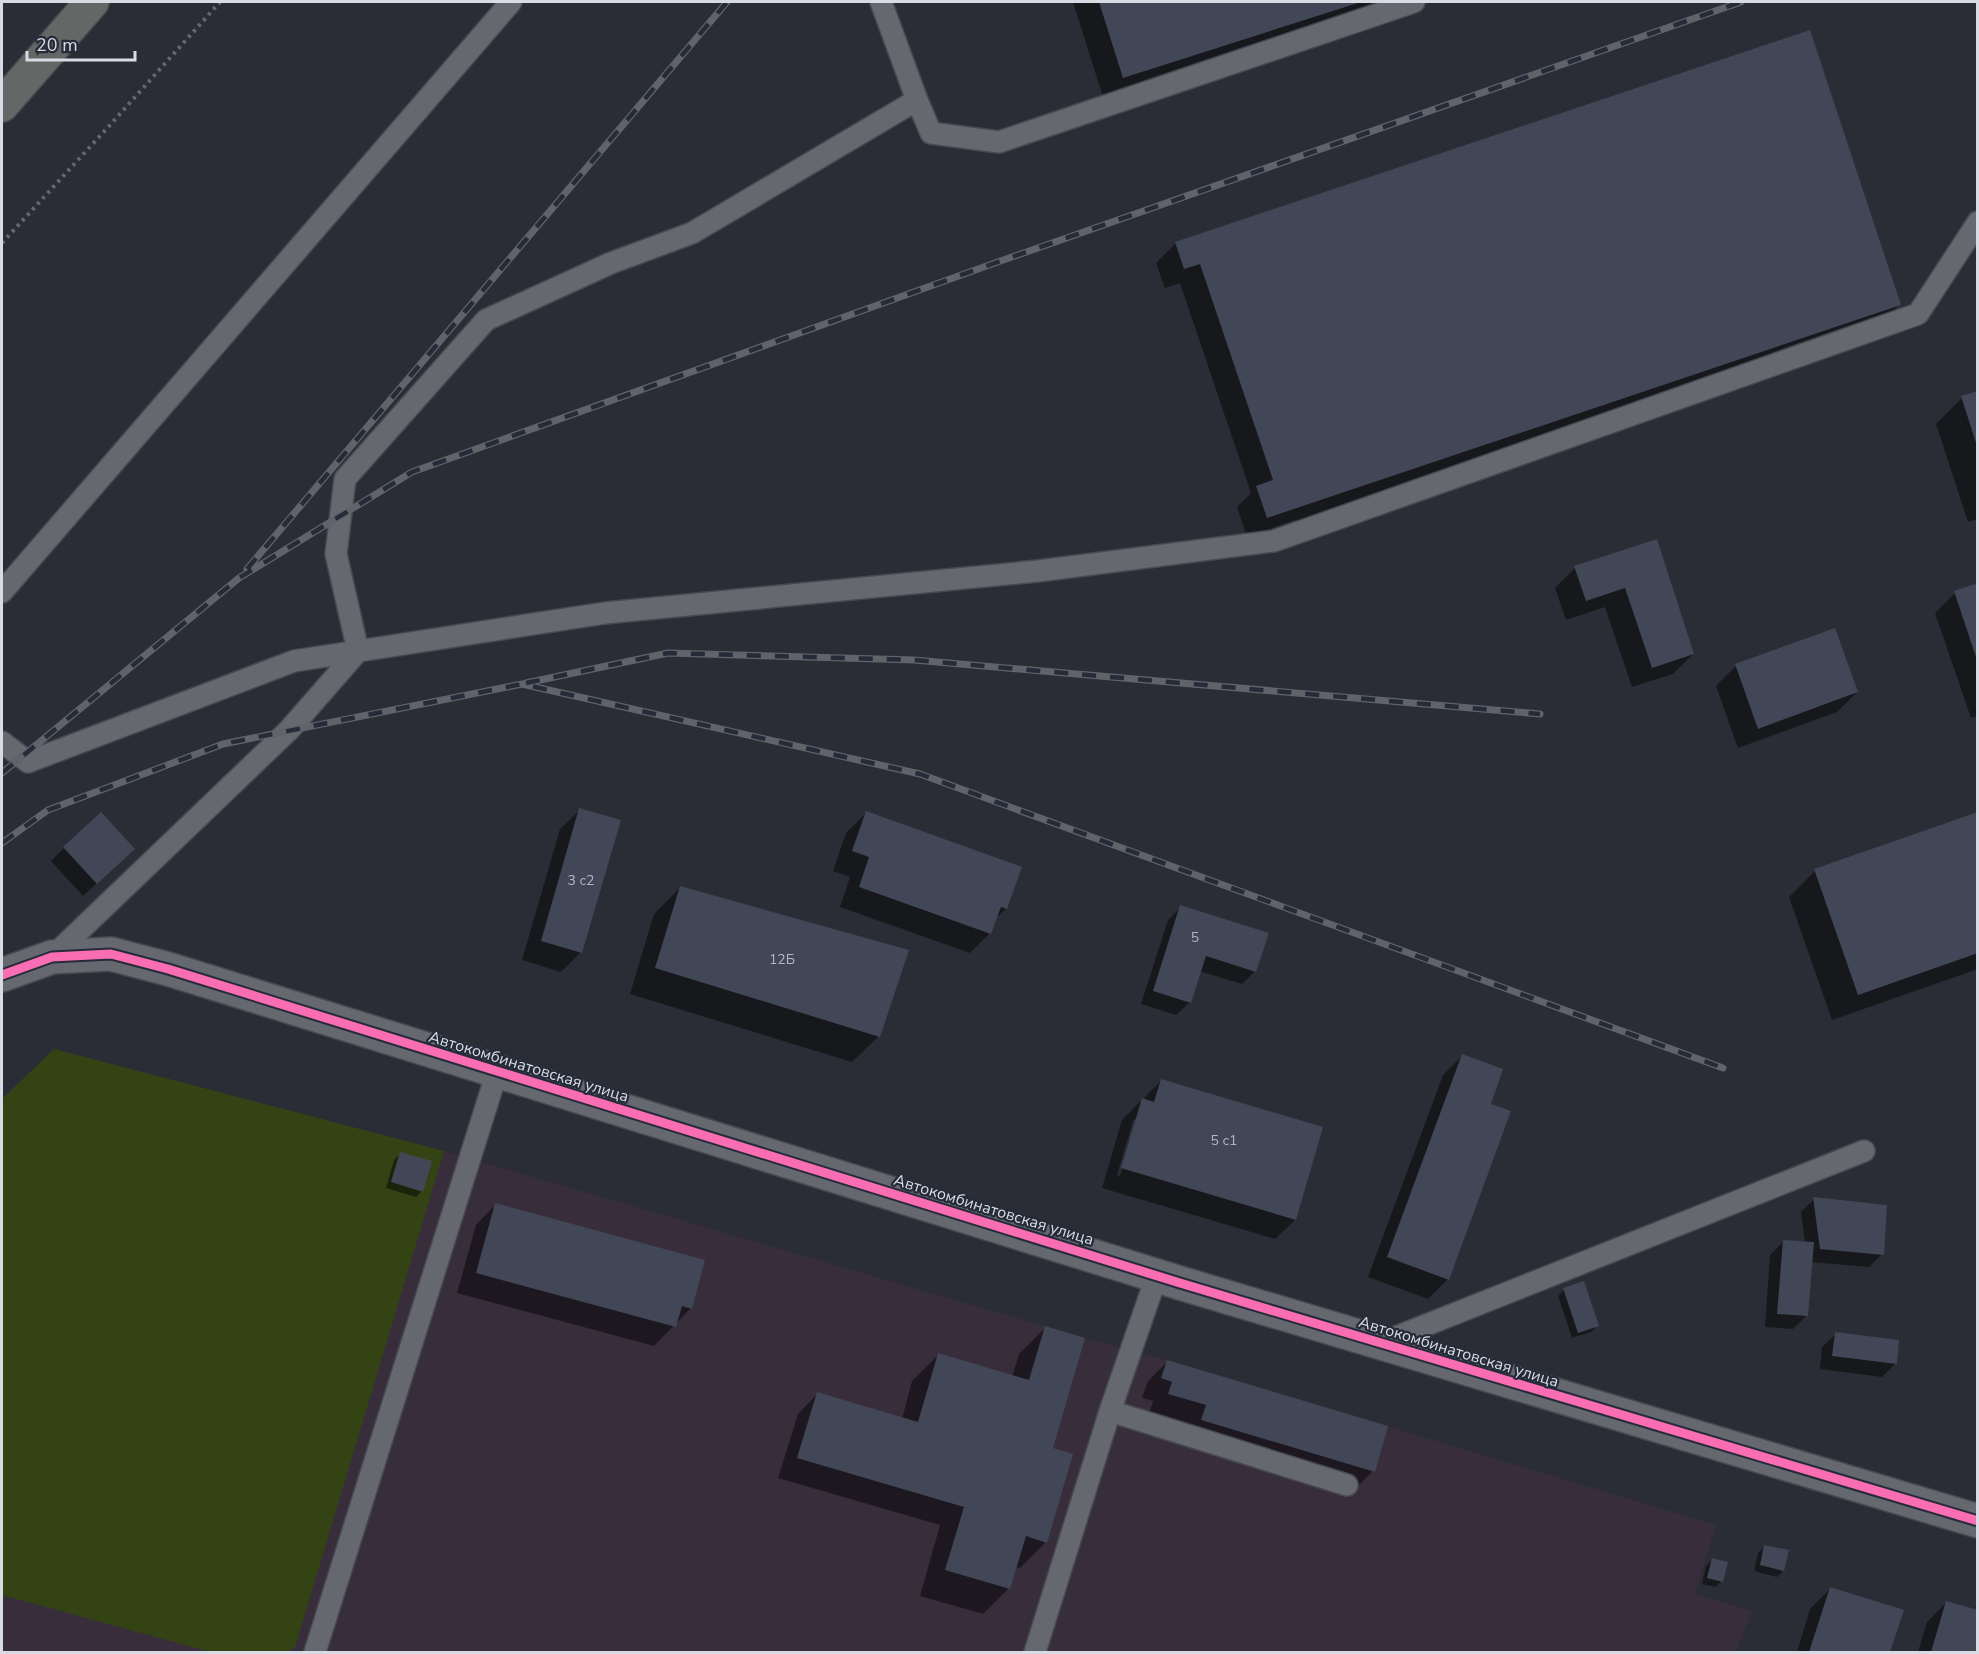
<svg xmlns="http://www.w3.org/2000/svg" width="1979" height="1654" viewBox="0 0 1979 1654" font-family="'Nunito Sans',sans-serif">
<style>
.education{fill:#382e3b}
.green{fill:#344314}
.shadow{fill:#0007;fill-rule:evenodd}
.building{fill:#414756}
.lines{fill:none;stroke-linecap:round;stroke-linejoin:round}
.service-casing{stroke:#474950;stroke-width:24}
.tertiary-casing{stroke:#474950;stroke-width:36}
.primary-casing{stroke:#474950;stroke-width:36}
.path{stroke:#66686d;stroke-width:4;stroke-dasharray:3 4.5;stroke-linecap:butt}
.service{stroke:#66686f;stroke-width:21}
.tertiary{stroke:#66686f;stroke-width:33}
.primary{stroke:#646765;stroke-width:33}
.rail-casing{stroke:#61636a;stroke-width:7}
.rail{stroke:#252b39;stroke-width:4.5;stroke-dasharray:14;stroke-linecap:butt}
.cycleway-casing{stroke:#252b39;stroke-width:13}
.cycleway{stroke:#f96db3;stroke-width:9}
.labels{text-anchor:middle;stroke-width:4.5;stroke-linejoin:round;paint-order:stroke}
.number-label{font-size:14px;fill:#b2b6c0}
.street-label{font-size:16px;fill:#d7dbe4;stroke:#252b39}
</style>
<rect width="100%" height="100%" fill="#2a2d35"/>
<!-- education -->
<path class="education" d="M54,1049L444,1151L1085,1338L1167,1360L1716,1525L1695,1594L1752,1611L1736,1652H2V1099Z"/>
<!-- green -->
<path class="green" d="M54,1049L444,1151L295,1647L288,1652H211L2,1595V1099Z"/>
<!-- shadow -->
<path class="shadow" d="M1073,2H1414L1103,97Z
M1176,243L1899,305L1873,331L1296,524L1295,520L1247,537L1237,507L1251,493L1180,283L1165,288L1156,263Z
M1978,392V519L1968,522L1936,424L1962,398Z
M1656,541L1693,654L1673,674L1632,687L1605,607L1566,620L1555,588L1575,568Z
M1978,585V716L1971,718L1935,613L1955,593Z
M1736,666L1857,692L1837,712L1738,748L1716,686Z
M580,810L581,952L561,972L522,960L560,829Z
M866,813L1006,909L995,919L990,933L970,953L840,907L850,877L833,871L846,833Z
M1978,813V969L1832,1020L1789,897L1815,871Z
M64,848L120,862L83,896L51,861Z
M680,888L879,1036L852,1062L630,994L654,914Z
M1181,907L1255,971L1242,984L1199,971L1190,1002L1176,1015L1141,1004L1168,920Z
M1462,1056L1489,1104L1448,1279L1428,1299L1368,1277L1443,1075Z
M1161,1081L1295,1220L1275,1239L1102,1188L1122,1120ZM1138,1117L1120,1176L1117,1175L1133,1121Z
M401,1153L422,1191L416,1197L386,1188L394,1160Z
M1814,1199L1882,1254L1869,1267L1811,1262L1806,1316L1793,1329L1765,1327L1770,1255L1783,1242L1805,1243L1801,1212Z
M495,1205L691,1308L654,1346L457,1293L476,1225Z
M1564,1290L1597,1326L1591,1332L1572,1338L1558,1296Z
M1045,1328L1046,1542L1020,1568L1015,1567L1009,1588L983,1614L920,1596L940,1525L778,1478L798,1414L817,1394L902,1419L912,1381L938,1355L1012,1377L1019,1354Z
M1836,1334L1895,1364L1882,1377L1820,1369L1822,1347Z
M1168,1361L1373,1471L1353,1491L1149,1414L1153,1401L1142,1398L1148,1381Z
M1765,1546L1783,1571L1777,1577L1754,1571L1758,1553Z
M1712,1560L1722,1581L1715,1587L1702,1584L1706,1566Z
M1830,1589L1902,1611L1889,1652H1797L1810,1609Z
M1947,1602L1978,1611V1652H1918L1927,1622Z"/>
<!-- building -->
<path class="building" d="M1099,2H1361L1123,78Z
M1810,30L1901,305L1267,518L1256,486L1273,480L1200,264L1184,269L1175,242Z
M1978,391V446H1977L1961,396Z
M1657,539L1694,654L1652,668L1625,588L1586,601L1574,566Z
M1978,583V660H1977L1954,591Z
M1835,628L1858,692L1758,729L1735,664Z
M579,808L621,820L582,953L541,941Z
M866,811L1022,867L1007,909L1001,907L991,934L859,887L869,857L852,851Z
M101,812L135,849L97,884L63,847Z
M1978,812V953L1858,995L1814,869Z
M680,886L909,950L880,1037L655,968Z
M1180,905L1269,933L1256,972L1206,956L1191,1003L1153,991Z
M1462,1054L1503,1069L1491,1104L1511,1111L1449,1280L1387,1257Z
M1161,1079L1323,1127L1296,1220L1121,1168L1142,1098L1154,1102Z
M400,1152L432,1161L423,1192L391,1182Z
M1813,1197L1887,1205L1884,1255L1820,1249Z
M495,1203L705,1260L692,1309L682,1306L676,1327L476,1273Z
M1783,1240L1814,1242L1808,1316L1777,1314Z
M1584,1281L1599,1326L1578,1333L1563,1288Z
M1045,1326L1085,1338L1053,1448L1073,1454L1047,1543L1026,1536L1010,1589L945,1570L964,1507L797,1458L817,1392L918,1422L938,1353L1029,1380Z
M1835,1332L1899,1340L1897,1364L1832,1356Z
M1167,1360L1388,1426L1375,1472L1201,1420L1206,1405L1168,1394L1172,1382L1161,1378Z
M1764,1545L1789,1550L1784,1571L1760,1565Z
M1712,1558L1728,1562L1723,1582L1707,1578Z
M1830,1587L1904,1610L1890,1652H1809Z
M1946,1601L1978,1610V1652H1931Z"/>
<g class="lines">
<defs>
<path id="service" d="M881,2L917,100L931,133L999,142L1414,2
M2,592L511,2
M2,742L28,762L294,661L605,613L1038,571L1274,541L1918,314L1978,222
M52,957L289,730L358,651L336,554L345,479L486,320L611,263L692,233L917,100
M1381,1343L1864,1151
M1110,1411L1347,1485
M315,1652L497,1072
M1035,1652L1110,1411L1157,1275"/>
<path id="tertiary" d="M2,975L52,957L111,954L168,969L1180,1283L1978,1521"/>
<path id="primary" d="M2,105L92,2"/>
</defs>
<!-- service casing -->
<use href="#service" class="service-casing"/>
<!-- tertiary casing -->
<use href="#tertiary" class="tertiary-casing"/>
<!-- primary casing -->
<use href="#primary" class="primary-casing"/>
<!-- path -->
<path class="path" d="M2,243L110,125L220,2"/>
<!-- service -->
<use href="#service" class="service"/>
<!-- tertiary -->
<use href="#tertiary" class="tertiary"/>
<!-- primary -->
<use href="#primary" class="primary"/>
<defs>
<path id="rail" d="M247,569L727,2
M526,683L668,653L914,660L1540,714
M2,773L239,578L412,472L992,264L1741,2
M2,843L48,810L223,744L522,684L920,774L1723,1068"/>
</defs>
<!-- rail casing -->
<use href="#rail" class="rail-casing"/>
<!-- rail -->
<use href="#rail" class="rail"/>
<defs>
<path id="cycleway" d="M2,975L52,957L111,954L168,969L1180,1283L1978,1521"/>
</defs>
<!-- cycleway casing -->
<use href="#cycleway" class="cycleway-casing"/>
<!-- cycleway -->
<use href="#cycleway" class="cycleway"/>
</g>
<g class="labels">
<!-- number labels -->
<g class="number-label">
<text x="581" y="885">3 с2</text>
<text x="1195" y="942">5</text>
<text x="782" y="964">12Б</text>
<text x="1224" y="1145">5 с1</text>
</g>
<!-- street labels -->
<g class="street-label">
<text transform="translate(529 1066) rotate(17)" y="6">Автокомбинатовская улица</text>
<text transform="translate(994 1209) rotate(17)" y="6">Автокомбинатовская улица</text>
<text transform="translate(1459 1351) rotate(17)" y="6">Автокомбинатовская улица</text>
</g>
</g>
<!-- border -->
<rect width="1979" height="1654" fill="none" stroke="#d7dbe4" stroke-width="6"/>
<!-- scale -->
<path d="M27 51v9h108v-9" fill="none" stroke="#d7dbe4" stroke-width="3"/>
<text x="36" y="51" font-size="18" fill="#d7dbe4" stroke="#252b39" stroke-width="4.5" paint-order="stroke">20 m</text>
</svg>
